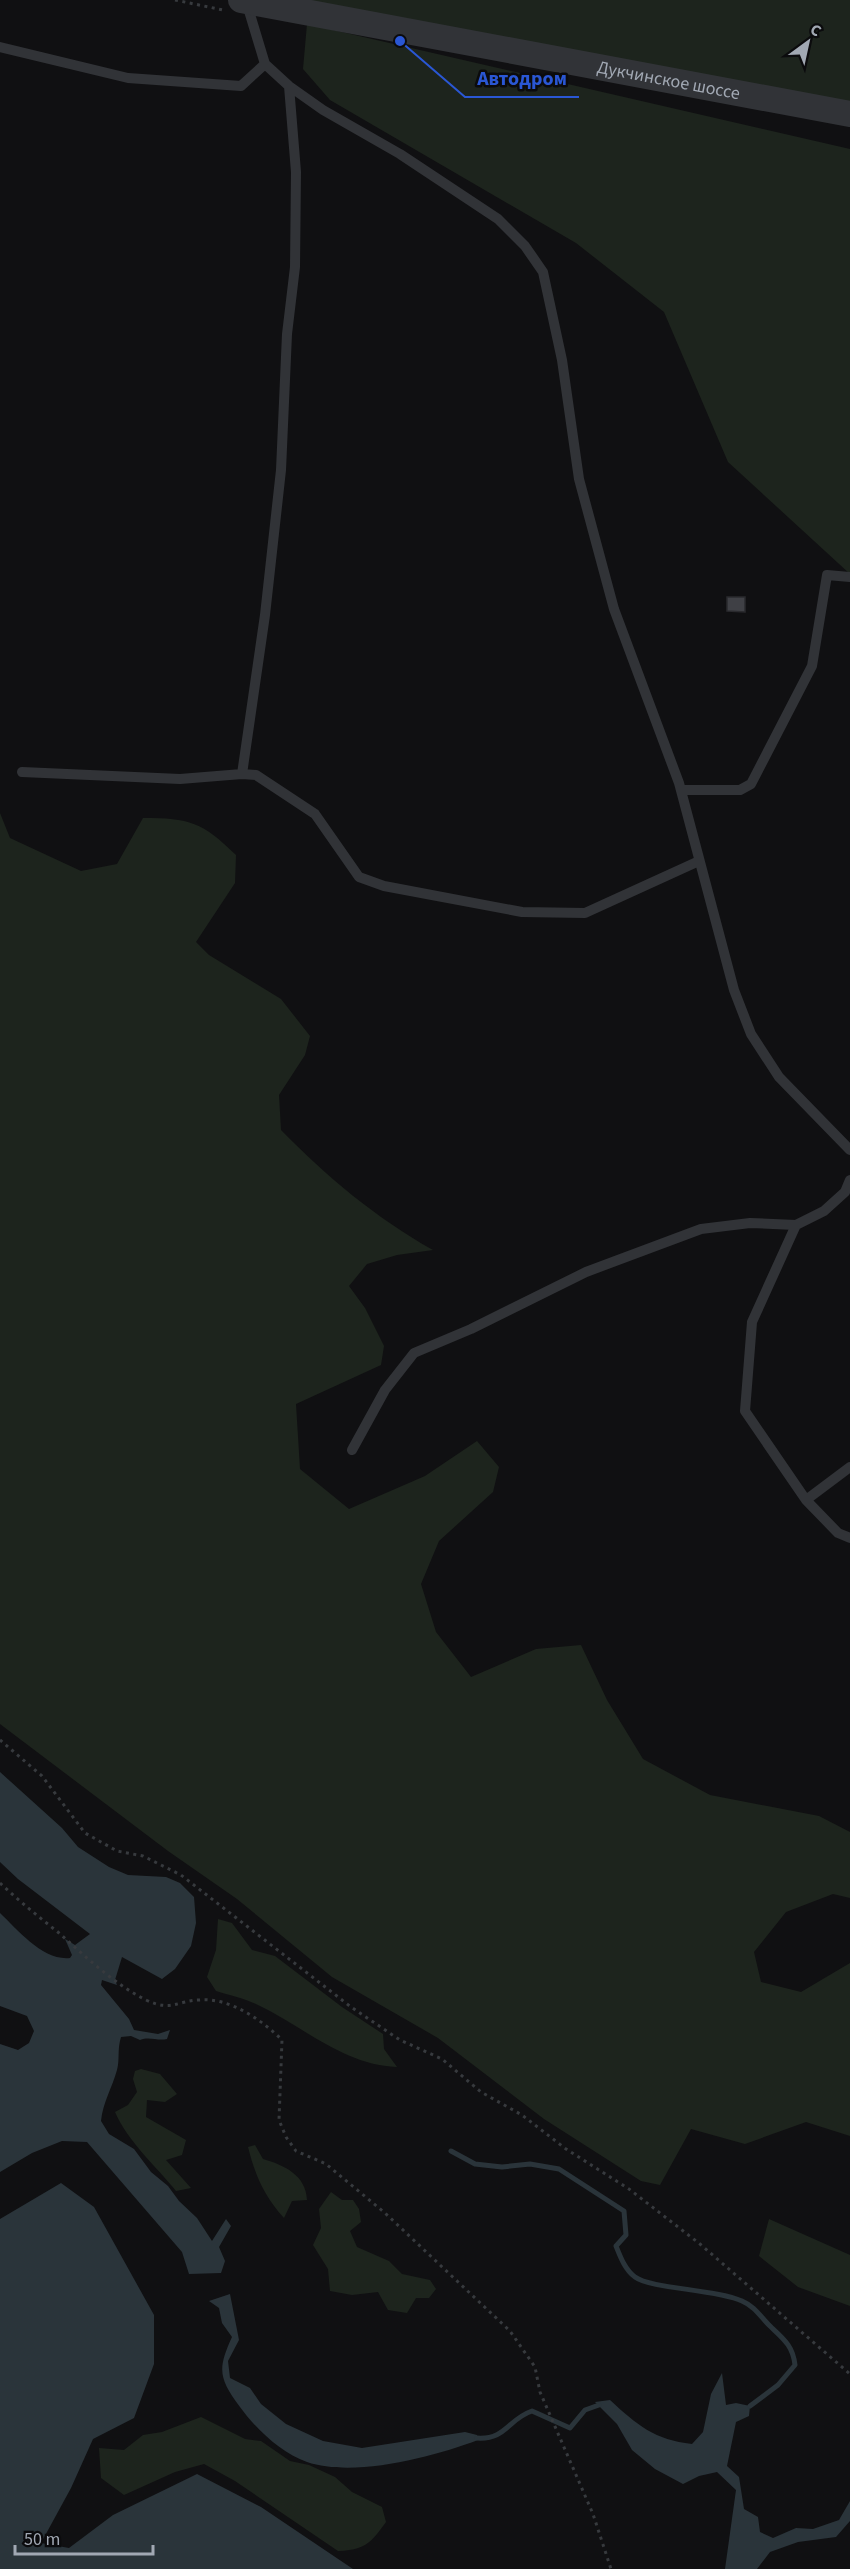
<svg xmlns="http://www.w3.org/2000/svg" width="850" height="2569" viewBox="0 0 850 2569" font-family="'Source Sans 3',sans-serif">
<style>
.green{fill:#1d241d}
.water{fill:#2a343a}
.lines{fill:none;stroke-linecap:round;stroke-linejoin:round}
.stream{stroke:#2a343a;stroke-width:5}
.building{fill:#3f4045;stroke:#2a2a2e;stroke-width:1.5}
.path{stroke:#373a3e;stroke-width:3;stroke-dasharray:3 4.5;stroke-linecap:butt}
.service{stroke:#313337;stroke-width:10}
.tertiary{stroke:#313337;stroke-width:26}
.labels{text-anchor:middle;stroke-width:5;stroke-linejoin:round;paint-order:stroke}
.street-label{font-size:18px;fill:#a1a8b3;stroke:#0b0b0d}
.leader{fill:none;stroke:#2a57d4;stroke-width:2}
.callout-dot{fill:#2a57d4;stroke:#0b0b0d;stroke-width:2}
.callout-label{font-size:20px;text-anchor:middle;font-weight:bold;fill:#2a57d4;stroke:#0b0b0d;stroke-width:5;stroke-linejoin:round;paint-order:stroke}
</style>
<rect width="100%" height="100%" fill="#101012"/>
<!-- green -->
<path class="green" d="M241,0H850V114Z
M307,24L850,149V574L728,462L664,312L576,243L330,100L303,69Z
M0,813L10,838L81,871L117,864L143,818C190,818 202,822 236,855L235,883L196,942L209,955L281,999L310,1036L305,1055L279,1095L281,1130C327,1177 376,1218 433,1250L397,1255L367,1264L349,1286L365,1308L384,1346L381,1365L296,1404L300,1469L349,1509L425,1476L477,1441L499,1467L493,1492L439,1541L421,1584L436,1632L471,1677L536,1649L581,1645L607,1700L643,1759L710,1795L819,1816L850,1832V1898L833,1894L786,1912L754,1952L761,1982L801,1992L850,1963V2136L806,2122L745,2144L691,2129L660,2185L641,2181L544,2119L438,2038L332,1977L237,1899L168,1851L0,1724Z
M218,1919L232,1923L252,1950L275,1956L342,2007L383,2034L384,2049L397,2067C343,2065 303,2026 256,2004C243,1998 229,1995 216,1991L207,1977L216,1950Z
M141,2069L160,2074L177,2094L165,2102L147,2100L146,2117L186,2140L182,2155L166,2160L191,2188L176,2191C156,2166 128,2142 115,2112L128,2105L137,2092L133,2079L135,2071Z
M255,2145L263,2159C284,2165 306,2175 307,2200L292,2201L284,2218C264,2196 255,2175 248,2147Z
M331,2192L342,2200H353L359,2209L361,2222L350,2231L357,2247L389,2261L402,2274L430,2280L436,2289L429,2298H416L407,2313L388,2310L378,2292L352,2295L330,2291L328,2269L313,2245L321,2228L319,2209Z
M769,2219L850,2255V2306L798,2287L759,2256Z
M201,2417L245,2439L261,2441L290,2461L309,2465L335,2477L352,2492L382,2507L386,2522C371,2543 365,2550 338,2551L235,2481L204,2464L175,2472L124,2495L101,2478L99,2448L124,2450L143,2435L162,2432Z"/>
<!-- water -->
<path class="water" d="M0,1772L62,1828L78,1847L109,1867L128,1875L166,1877L180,1883L194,1897L196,1923L191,1946L175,1969L162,1979L122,1957L115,1980L117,1985L102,1980L101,1985L129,2019L134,2030L158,2034L170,2030L167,2039C157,2041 149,2036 140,2040L131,2036L121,2037C117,2050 120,2059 117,2070C112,2088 103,2102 101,2121L109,2134L134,2149L151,2172L168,2186L179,2201L197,2218L212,2241L226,2219L231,2226L219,2247L225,2261L221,2273L189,2274L182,2252L87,2142L62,2141L32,2153L0,2172V2044L18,2050L29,2043L34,2031L27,2016L0,2006V1913C18,1930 43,1961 70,1958L72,1955L65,1939L75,1945L90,1934L18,1879L0,1862Z
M61,2183L94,2207L154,2315V2364L134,2418L93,2439L71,2488L41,2543L69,2548L113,2515L197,2474L261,2507L353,2569H0V2219Z
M230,2294L239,2340L228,2361L230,2378L250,2388L261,2404L286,2424L323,2441L362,2448L465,2432L477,2435L478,2440C433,2457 354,2478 307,2462C281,2453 256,2429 240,2407C219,2378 217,2370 232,2337L222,2323L219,2308L209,2301Z
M722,2373L726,2405L736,2403L750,2406L749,2416L736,2422L727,2466L739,2477L744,2509L758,2517L760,2532L773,2538L796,2528L813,2529L839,2520L850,2501V2521L836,2537L798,2542L770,2552L757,2569H725L736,2490L717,2472L699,2476L683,2484L655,2469L632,2450L617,2424L595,2402L610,2400C637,2425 655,2440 692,2444L703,2432L711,2394Z"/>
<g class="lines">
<!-- stream -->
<path class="stream" d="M451,2151L475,2164L502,2167L530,2164L559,2169L624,2211L626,2235L616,2246C620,2256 625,2270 635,2277C651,2289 715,2289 742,2301C756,2307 761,2318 772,2328C785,2340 793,2347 795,2365L778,2385L750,2406
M477,2438C506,2440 508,2419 532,2411L570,2428L585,2410L599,2405"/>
</g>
<!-- building -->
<path class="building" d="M727,597H745V612L727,611Z"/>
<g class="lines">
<!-- path -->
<path class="path" d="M175,0L223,10
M0,1740L42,1776L85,1833L117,1851L143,1856L181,1875L351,2007L400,2040L442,2059L481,2092L522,2115L566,2149L629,2189L700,2244L850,2374
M0,1883C19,1901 39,1917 59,1933C86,1957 114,1984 146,2000C172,2012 176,2001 199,2000C229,1997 262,2020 282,2040L279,2120L286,2137L296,2151L326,2164L385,2213L510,2331L535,2367L540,2392L593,2514L611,2569"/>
<!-- service -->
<path class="service" d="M246,1L265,64L289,86L323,110L400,154L498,219L525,246L543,272L562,360L579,479L614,609L679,783L734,990L751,1034L779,1077L850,1150
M0,47L128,78L241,86L265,64
M22,772L180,779L242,774L265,615L281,470L287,334L295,267L296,172L289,86
M242,774L256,775L315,814L359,877L384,886L522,912L585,913L699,861
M681,790H740L751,784L812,666L827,575L850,577
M796,1225L752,1322L745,1411L806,1500L850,1467
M352,1450L385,1390L414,1353L471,1329L586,1272L701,1229L750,1223L796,1225L824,1211L845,1192L850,1180
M806,1500L838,1533L850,1538"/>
<!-- tertiary -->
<path class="tertiary" id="s1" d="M241,0L850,114"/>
</g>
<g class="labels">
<!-- street labels -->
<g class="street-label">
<text dy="6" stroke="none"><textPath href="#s1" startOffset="435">Дукчинское шоссе</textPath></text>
</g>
</g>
<!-- callouts -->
<path class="leader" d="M400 41L465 97H579"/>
<circle class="callout-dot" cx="400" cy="41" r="6"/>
<g class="callout-label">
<text x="522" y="85">Автодром</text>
</g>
<!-- north arrow -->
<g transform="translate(808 42) rotate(33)" stroke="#0b0b0d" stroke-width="4.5" paint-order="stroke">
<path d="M0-4.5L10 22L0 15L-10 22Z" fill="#a1a8b3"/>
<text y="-9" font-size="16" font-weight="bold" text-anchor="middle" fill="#a1a8b3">С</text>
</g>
<!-- scale -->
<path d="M15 2545v9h138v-9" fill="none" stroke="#a1a8b3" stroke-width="3"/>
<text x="24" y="2545" font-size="18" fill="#a1a8b3" stroke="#0b0b0d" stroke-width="4.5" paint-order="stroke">50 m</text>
</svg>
